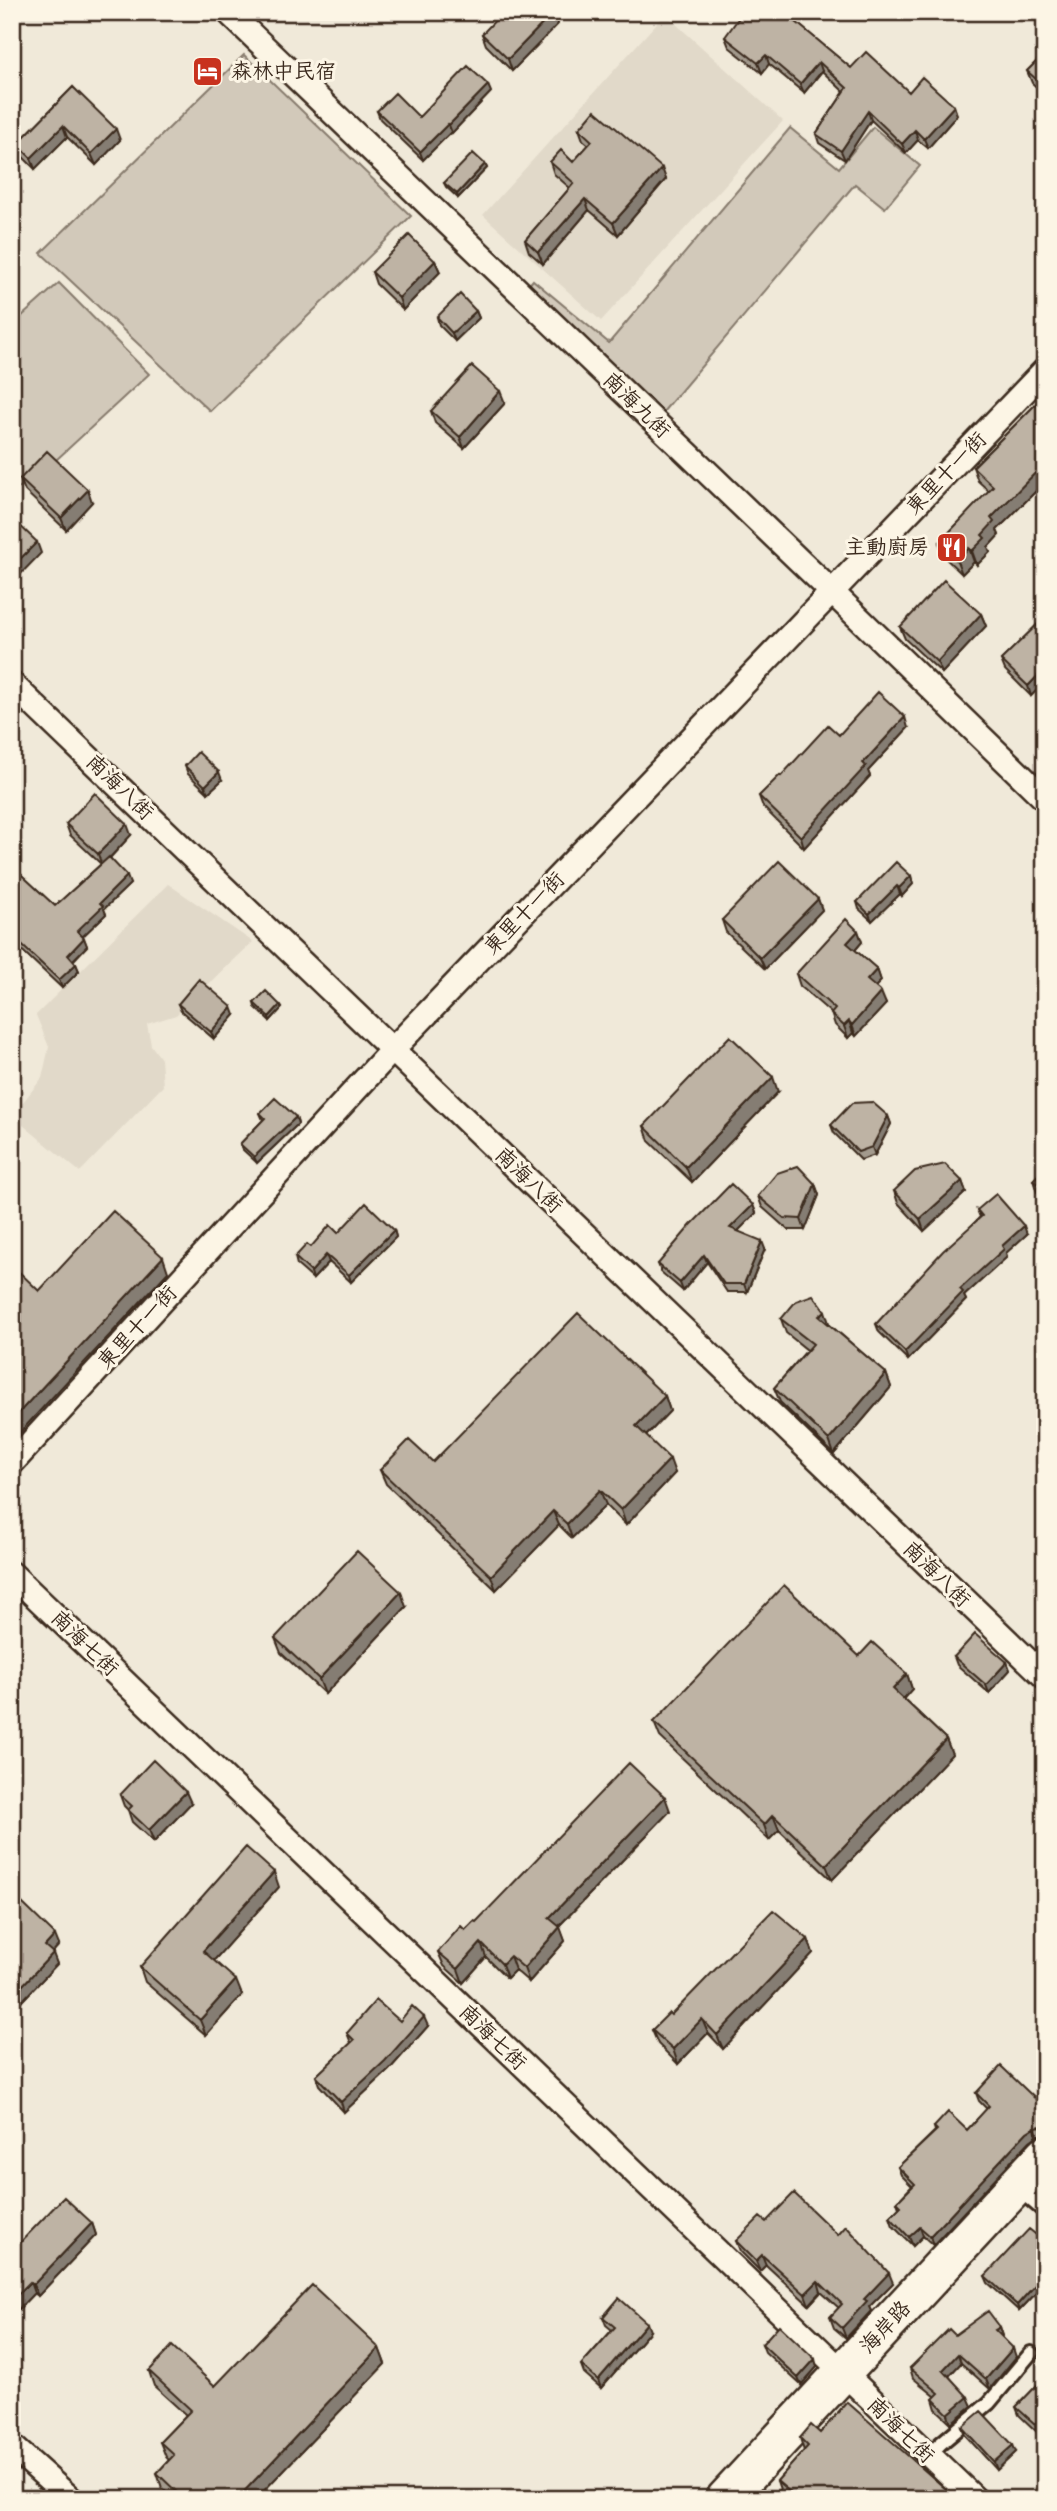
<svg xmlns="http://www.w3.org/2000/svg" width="1057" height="2511" viewBox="0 0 1057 2511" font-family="Mali,'LXGW WenKai TC',sans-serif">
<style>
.built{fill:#e1d9c9}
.green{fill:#d2c9ba;stroke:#867a6c;stroke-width:2}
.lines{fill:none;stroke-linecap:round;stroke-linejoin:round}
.lane-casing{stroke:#3b2a1e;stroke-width:18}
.street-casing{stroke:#3b2a1e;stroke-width:28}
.primary-casing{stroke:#3b2a1e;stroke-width:42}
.lane{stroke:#fcf5e5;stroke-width:12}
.street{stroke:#fcf5e5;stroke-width:23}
.primary{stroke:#fcf5e5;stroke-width:37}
.wall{fill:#a39a8d;stroke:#3b2a1e;stroke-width:2}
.shaded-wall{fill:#857d73;stroke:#3b2a1e;stroke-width:2}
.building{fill:#beb3a4;stroke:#3b2a1e;stroke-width:2}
.labels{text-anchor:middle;stroke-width:6;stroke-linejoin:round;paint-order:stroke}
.poi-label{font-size:21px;fill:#3b2a1e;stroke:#fcf5e5;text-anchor:start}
.street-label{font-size:21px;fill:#3b2a1e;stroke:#fcf5e5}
</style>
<rect width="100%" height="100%" fill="#f0e9d9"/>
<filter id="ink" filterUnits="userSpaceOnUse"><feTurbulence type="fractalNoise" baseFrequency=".0143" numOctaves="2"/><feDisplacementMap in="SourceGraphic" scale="14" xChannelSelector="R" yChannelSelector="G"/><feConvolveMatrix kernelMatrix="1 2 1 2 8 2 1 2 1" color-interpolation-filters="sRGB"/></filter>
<g filter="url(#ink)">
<!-- built -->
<path class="built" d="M665,14L783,121L601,321L483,215Z
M168,884L253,942L176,1015L147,1024L151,1045L161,1059L163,1086L80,1172L12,1116L42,1078L49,1047L36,1015Z"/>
<!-- green -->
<path class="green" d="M244,55L411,216L210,411L41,253Z
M873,127L920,166L885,208L855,184L663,412L521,294L533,280L609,343L790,128L839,168Z
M59,283L149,374L55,461L12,493V325Z"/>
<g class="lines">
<defs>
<path id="lane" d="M1018,2189L1045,2212
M929,2456L940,2444L989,2403L1031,2353"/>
<path id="street" d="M228,12L832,592L1045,799
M12,684L1045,1677
M12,1463L393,1049L1045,370
M12,1574L975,2499
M12,2446L71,2499"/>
<path id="primary" d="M725,2499L1045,2155"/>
</defs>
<!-- lane casing -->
<use href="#lane" class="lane-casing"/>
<!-- street casing -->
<use href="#street" class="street-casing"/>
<!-- primary casing -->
<use href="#primary" class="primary-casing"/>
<!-- lane -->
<use href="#lane" class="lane"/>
<!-- street -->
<use href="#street" class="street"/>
<!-- primary -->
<use href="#primary" class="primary"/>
</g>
<!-- wall -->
<path class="wall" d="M111,12H133V15Z
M554,12L558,24L512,71L486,45L482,34Z
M793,14L791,18L851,68L909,92L954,106L957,115L928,148L918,140L906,153L871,120L845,160L819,143L816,134L844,92L822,71L804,93L769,64L762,73L729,47L725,37Z
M1045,53V95L1032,83L1027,71Z
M73,87L120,140L96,165L67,137L35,169L22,156L17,144Z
M491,92L452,133L451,132L423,160L380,119L377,111L419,117Z
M579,129L666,179L618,235L589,210L543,264L529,252L525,240L570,188L554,174L550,162H573L589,145L583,140Z
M485,164L487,168L458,198L446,187L444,183Z
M435,261L440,272L403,310L376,284L372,272Z
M476,311L479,318L455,341L439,325L437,317Z
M1045,395V482L997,530L999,535L988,547L990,552L977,565L974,562L962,574L944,557L939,543L989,491L978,481L973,467Z
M505,403L464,448L435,423L431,411Z
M20,479L92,502L66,530L25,491Z
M981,614L986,626L942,673L905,639L900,627Z
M1045,617V682L1031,696L1005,670L1001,660Z
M908,728L868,771L870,776L804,848L763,807L759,796L781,776L839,735Z
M185,766L222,780L208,793L188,774Z
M66,824L131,835L110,858L130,884L104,909L106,914L83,936L87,946L73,961L76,964L79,971L62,988L12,941V866L55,906L101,864L70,835Z
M911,876L913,884L902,896L900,894L872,921L859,909L857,902Z
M818,899L822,910L765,969L726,932L722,920Z
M858,931L862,942L855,950L877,969L881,981L875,987L886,1004L856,1036L853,1033L848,1038L835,1025L831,1013L800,986L796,974Z
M254,1003L280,1005L282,1008L270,1021L255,1007Z
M178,1004L235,1015L214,1039L181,1011Z
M778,1092L692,1182L649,1141L644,1126Z
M260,1113L296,1117L298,1124L257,1163L243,1150L240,1144L263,1120Z
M888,1116L891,1124L875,1155L861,1160L834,1133L831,1125Z
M1045,1168V1200L1037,1192L1033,1180Z
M962,1181L966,1192L924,1231L898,1203L894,1191Z
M815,1184L819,1195L805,1230H788L762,1207L758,1196Z
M753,1205L756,1213L738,1231L765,1249L747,1292H727L707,1262L683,1291L661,1272L658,1264Z
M977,1210L1027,1234L1006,1253L1007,1257L964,1296L966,1300L908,1360L879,1332L876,1324L980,1217Z
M394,1230L396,1237L351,1282L329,1262L313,1279L297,1265L295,1257L311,1247L338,1233Z
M781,1319L830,1325L886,1373L891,1387L834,1454L780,1402L774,1388L807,1350L786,1333Z
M665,1396L670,1411L646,1436L675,1473L626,1525L606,1505L572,1538L559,1525L496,1590L386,1484L380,1470L433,1462Z
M406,1607L325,1694L281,1653L275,1638Z
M859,1656L907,1674L912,1689L903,1698L946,1739L952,1754L832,1880L779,1830L769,1840L660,1737L654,1722Z
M954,1657L1007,1662L1010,1670L989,1693L957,1665Z
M120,1795L191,1803L154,1842L132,1822L128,1810L124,1806Z
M670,1811L559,1926L565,1941L529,1982L515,1970L507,1978L486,1957L463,1983L444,1966L438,1952L476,1922Z
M279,1887L214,1960L242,1995L206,2035L145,1982L140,1967Z
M12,1912L59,1945L52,1953L57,1964L22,2001L12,1992Z
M808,1939L813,1953L723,2049L708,2033L678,2064L658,2044L652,2030L671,2015Z
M400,2021L428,2026L389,2070L344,2112L319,2085L316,2076L351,2043L347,2033Z
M976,2093L1045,2108V2135H1038L1030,2141L933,2245L923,2236L913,2246L893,2226L890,2217L899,2208L897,2202L912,2186L901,2175L898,2167L935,2131L934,2127L967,2130L987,2109L979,2101Z
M766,2222L838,2235L893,2283L869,2307L871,2311L846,2338L834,2328L830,2317L839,2308L821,2292L809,2305L766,2265L760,2271L740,2251L736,2241Z
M92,2223L96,2235L38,2296L34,2293L12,2316V2251Z
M1045,2242V2296L1039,2290L1019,2311L988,2283L985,2276Z
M603,2317L650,2331L601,2388L584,2373L581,2365L612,2330L606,2325Z
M1000,2327L1003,2336L1002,2337L1016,2357L990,2389L961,2363L949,2376L972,2406L951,2423L936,2409L933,2399L936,2397L913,2378L910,2368L955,2335Z
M762,2344L817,2367L801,2385L765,2352Z
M1045,2346V2365L1041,2361L1038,2353Z
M379,2348L385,2364L256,2499H173L162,2488L157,2473L169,2460L166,2457L160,2442L186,2415L154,2386L149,2371L215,2386Z
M1045,2377V2424L1037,2432L1019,2415L1016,2407Z
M962,2427L1016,2452L997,2470L965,2435Z
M820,2433L956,2499H787L782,2495L777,2481L804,2451L800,2438Z"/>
<!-- shaded-wall -->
<path class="shaded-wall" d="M554,12L558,24L512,71L508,59Z
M784,12H793V14L788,22Z
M766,55L769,64L762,73L758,63Z
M819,62L822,71L804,93L800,84Z
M488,85L491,92L452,133L449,125Z
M954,106L957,115L928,148L924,139Z
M868,111L871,120L845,160L841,151Z
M448,124L451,132L423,160L420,152Z
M63,126L67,137L35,169L31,158Z
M116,129L120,140L96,165L91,154Z
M915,130L918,140L906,153L902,144Z
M485,164L487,168L458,198L457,194Z
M662,168L666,179L618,235L613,223Z
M585,199L589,210L543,264L538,252Z
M435,261L440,272L403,310L399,298Z
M12,273L17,286L12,291Z
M476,311L479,318L455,341L452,333Z
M500,391L505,403L464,448L460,437Z
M1045,463V482L997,530L999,535L988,547L990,552L977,565L972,551L991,518Z
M88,490L92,502L66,530L61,518Z
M37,542L41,553L12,583V567Z
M969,548L974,562L962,574L957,561Z
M981,614L986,626L942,673L937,662Z
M1045,668V682L1031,696L1028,686Z
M905,717L908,728L868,771L870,776L804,848L801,837L863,763Z
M12,719L17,730L12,735Z
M219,772L222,780L208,793L205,786Z
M127,824L131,835L102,866L98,854Z
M127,876L130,884L104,909L106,914L80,939L77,931L100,903Z
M911,876L913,884L902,896L899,888Z
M897,886L900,894L872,921L869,914Z
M818,899L822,910L765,969L760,958Z
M858,931L862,942L851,955L847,943Z
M84,938L87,946L70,963L68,955Z
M76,964L79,971L62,988L59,980Z
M877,969L881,981L871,991L867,980Z
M881,992L886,1004L856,1036L852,1025Z
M280,1005L282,1008L270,1021L269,1017Z
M232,1007L235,1015L214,1039L211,1032Z
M849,1021L853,1033L848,1038L844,1026Z
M773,1077L778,1092L692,1182L686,1167Z
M888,1116L891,1124L875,1155L872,1147Z
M296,1117L298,1124L257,1163L254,1157Z
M962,1181L966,1192L924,1231L920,1219Z
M815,1184L819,1195L805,1230L801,1219Z
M753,1205L756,1213L733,1236L730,1228Z
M1024,1226L1027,1234L1006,1253L1007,1257L964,1296L966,1300L908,1360L905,1352L960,1289L1002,1246Z
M394,1230L396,1237L351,1282L349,1275Z
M762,1241L765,1249L747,1292L744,1284Z
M326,1255L329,1262L313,1279L311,1272Z
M704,1255L707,1262L683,1291L680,1283Z
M163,1257L168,1272L12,1441V1420Z
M825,1311L830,1326L819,1316Z
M886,1373L891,1387L834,1454L829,1440Z
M665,1396L670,1411L641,1441L636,1426Z
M670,1459L675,1473L626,1525L621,1510Z
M600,1490L606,1505L572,1538L567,1524Z
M553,1511L559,1525L496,1590L491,1576Z
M401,1592L406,1607L325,1694L319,1679Z
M1007,1662L1010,1670L989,1693L986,1685Z
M907,1674L912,1689L899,1704L893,1689Z
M946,1739L952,1754L832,1880L826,1865Z
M186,1792L191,1803L154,1842L149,1830Z
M665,1797L670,1811L554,1931L549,1918Z
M773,1815L779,1830L769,1840L764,1825Z
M274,1872L279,1887L209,1966L203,1951Z
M560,1927L565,1941L529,1982L524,1968Z
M55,1935L59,1945L49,1956L45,1946Z
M808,1939L813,1953L723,2049L717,2035Z
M481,1943L486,1957L463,1983L458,1969Z
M53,1953L57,1964L22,2001L18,1990Z
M510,1956L515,1970L507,1978L502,1964Z
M236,1980L242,1995L206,2035L200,2020Z
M424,2017L428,2026L389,2070L344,2112L341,2102Z
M702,2019L708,2033L678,2064L673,2049Z
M1045,2123V2135L1042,2126Z
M1035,2127L1038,2135L1030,2141L933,2245L930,2236L1027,2132Z
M92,2223L96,2235L38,2296L33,2285Z
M920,2227L923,2236L913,2246L909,2237Z
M762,2255L766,2265L760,2271L756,2261Z
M889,2273L893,2283L869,2307L871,2311L846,2338L842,2328L864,2299Z
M818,2281L821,2292L809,2305L805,2294Z
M30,2282L34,2293L12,2316V2300Z
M1036,2284L1039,2290L1019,2311L1017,2305Z
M647,2323L650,2331L601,2388L598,2380Z
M1000,2327L1003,2336L999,2339L995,2330Z
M379,2348L385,2364L256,2499H237Z
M1013,2348L1016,2357L990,2389L986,2379Z
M958,2354L961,2363L946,2379L943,2370Z
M815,2359L817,2367L801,2385L798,2378Z
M968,2397L972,2406L951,2423L948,2414Z
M1045,2413V2424L1037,2432L1035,2424Z
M1013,2445L1016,2452L997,2470L994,2462Z"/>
<!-- building -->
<path class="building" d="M503,12H554L508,59L482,34Z
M743,12H784L851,68L866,52L909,92L922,77L954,106L924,139L915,130L902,144L868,111L841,151L816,134L847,88L819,62L800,84L766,55L758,63L725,37Z
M1045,53V87L1027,71Z
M468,66L488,85L449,125L448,124L420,152L377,111L395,93L419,117Z
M73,87L116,129L91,154L63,126L31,158L17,144Z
M595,110L662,168L613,223L585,199L538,252L525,240L574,183L550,162L561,150L573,162L592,141L579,129Z
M473,153L485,164L457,194L444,183Z
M409,235L435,261L399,298L372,272Z
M460,294L476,311L452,333L437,317Z
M472,366L500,391L460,437L431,411Z
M1045,395V463L991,518L994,522L982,535L985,538L972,551L969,548L957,561L939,543L993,486L973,467Z
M47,451L88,490L61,518L20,479Z
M12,518L37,542L12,567Z
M944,580L981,614L937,662L900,627Z
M1045,617V668L1028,686L1001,660Z
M878,692L905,717L863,763L866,766L801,837L759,796L780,775L781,776L828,725L839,735Z
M198,752L219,772L205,786L185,766Z
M95,793L127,824L98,854L66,824Z
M109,857L127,876L100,903L103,906L77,931L84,938L68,955L76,964L59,980L12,936V866L55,906Z
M779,861L818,899L760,958L722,920Z
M896,862L911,876L899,888L897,886L869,914L857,902Z
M846,919L858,931L847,943L877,969L867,980L881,992L852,1025L849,1021L844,1026L831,1014L835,1009L796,974Z
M199,979L232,1007L211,1032L178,1004Z
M266,991L280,1005L269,1017L254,1003Z
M730,1036L773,1077L686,1167L644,1126Z
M275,1098L296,1117L254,1157L240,1144L265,1118L260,1113Z
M872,1102L888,1116L872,1147L858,1152L831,1125L852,1103Z
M945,1164L962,1181L920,1219L894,1191L915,1171Z
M798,1166L815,1184L801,1219L784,1218L758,1196L777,1173Z
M1045,1168V1192L1033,1180Z
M731,1184L753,1205L730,1228L762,1241L744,1284H724L704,1255L680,1283L658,1264L691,1225Z
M996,1194L1024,1226L1002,1246L1004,1249L960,1289L963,1292L905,1352L876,1324L943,1251L982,1216L977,1210Z
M366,1203L394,1230L349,1275L326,1255L311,1272L295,1257L307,1244L311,1247L330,1225L338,1233Z
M113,1211L163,1257L12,1420V1265L39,1291Z
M813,1295L825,1311L819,1316L886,1373L829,1440L774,1388L813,1344L781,1319L796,1301Z
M578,1313L665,1396L636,1426L670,1459L621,1510L600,1490L567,1524L553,1511L491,1576L380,1470L409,1440L433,1462Z
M357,1551L401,1592L319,1679L275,1638Z
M784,1585L859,1656L872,1642L907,1674L893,1689L946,1739L826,1865L773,1815L764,1825L654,1722Z
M975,1634L1007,1662L986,1685L954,1657Z
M153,1760L186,1792L149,1830L128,1810L132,1806L120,1795Z
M629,1763L665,1797L549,1918L560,1927L524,1968L510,1956L502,1964L481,1943L458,1969L438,1952L461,1926L465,1930L474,1921L476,1922Z
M246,1847L274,1872L203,1951L236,1980L200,2020L140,1967Z
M21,1902L55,1935L45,1946L53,1953L18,1990L12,1985V1928L15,1925L12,1923V1912Z
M773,1910L808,1939L717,2035L702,2019L673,2049L652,2030L669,2013L671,2015Z
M376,2000L400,2021L412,2006L424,2017L385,2061L341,2102L316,2076L354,2040L347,2033Z
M1001,2066L1045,2108V2123L1042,2126L1035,2127L1027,2132L930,2236L920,2227L909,2237L890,2217L901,2206L897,2202L915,2184L898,2167L937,2130L934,2127L948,2112L967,2130L989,2106L976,2093Z
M794,2193L838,2235L846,2226L889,2273L864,2299L867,2301L842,2328L830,2317L842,2304L818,2281L805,2294L762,2255L756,2261L736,2241L760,2217L766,2222Z
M64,2197L92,2223L33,2285L30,2282L12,2300V2251Z
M1029,2229L1045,2242V2292L1036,2284L1017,2305L985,2276Z
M312,2285L379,2348L237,2499H184L157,2473L174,2455L160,2442L191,2410L149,2371L172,2346L215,2386Z
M619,2298L647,2323L598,2380L581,2365L615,2327L603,2317Z
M988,2311L1000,2327L995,2330L1013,2348L986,2379L958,2354L943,2370L968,2397L948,2414L933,2399L939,2393L910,2368L949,2329L955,2335Z
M779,2325L815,2359L798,2378L762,2344Z
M1045,2346V2359L1038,2353Z
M1045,2377V2413L1035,2424L1016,2407Z
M847,2402L956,2498L955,2499H798L777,2481L808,2446L800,2438L811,2425L820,2433Z
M981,2411L1013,2445L994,2462L962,2427Z"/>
</g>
<!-- icons -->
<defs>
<symbol id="hotel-square" viewBox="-11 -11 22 22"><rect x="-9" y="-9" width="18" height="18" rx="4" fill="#c8321e" stroke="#fcf5e5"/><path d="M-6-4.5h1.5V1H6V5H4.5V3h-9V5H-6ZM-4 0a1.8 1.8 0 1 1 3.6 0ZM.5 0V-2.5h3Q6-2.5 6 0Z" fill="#fff"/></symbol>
<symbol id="restaurant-square" viewBox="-11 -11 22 22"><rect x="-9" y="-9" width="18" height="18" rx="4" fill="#c8321e" stroke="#fcf5e5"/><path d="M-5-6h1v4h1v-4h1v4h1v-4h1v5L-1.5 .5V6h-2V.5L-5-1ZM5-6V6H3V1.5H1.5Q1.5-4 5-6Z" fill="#fff"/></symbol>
</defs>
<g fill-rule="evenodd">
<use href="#hotel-square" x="190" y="54" width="35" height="35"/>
<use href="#restaurant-square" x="934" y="530" width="35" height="35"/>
</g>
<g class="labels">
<!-- poi labels -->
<g class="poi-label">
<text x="231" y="78">森林中民宿</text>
<text x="929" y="554" text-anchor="end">主動廚房</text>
</g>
<!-- street labels -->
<g class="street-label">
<text transform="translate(637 405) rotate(44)" y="7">南海九街</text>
<text transform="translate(946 473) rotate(-46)" y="7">東里十一街</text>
<text transform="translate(120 787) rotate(44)" y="7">南海八街</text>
<text transform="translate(524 913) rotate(-46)" y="7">東里十一街</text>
<text transform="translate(529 1180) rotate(44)" y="7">南海八街</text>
<text transform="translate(137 1327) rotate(-47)" y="7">東里十一街</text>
<text transform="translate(937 1574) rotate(44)" y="7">南海八街</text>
<text transform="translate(85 1643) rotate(44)" y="7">南海七街</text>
<text transform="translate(493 2037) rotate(44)" y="7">南海七街</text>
<text transform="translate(885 2327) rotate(-47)" y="7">海岸路</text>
<text transform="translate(901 2430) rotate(44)" y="7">南海七街</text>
</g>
</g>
<!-- margin -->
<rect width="1057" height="2511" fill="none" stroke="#fcf5e5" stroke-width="42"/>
<rect x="21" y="21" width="1015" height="2469" fill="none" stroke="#3b2a1e" stroke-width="2.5" filter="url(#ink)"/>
</svg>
